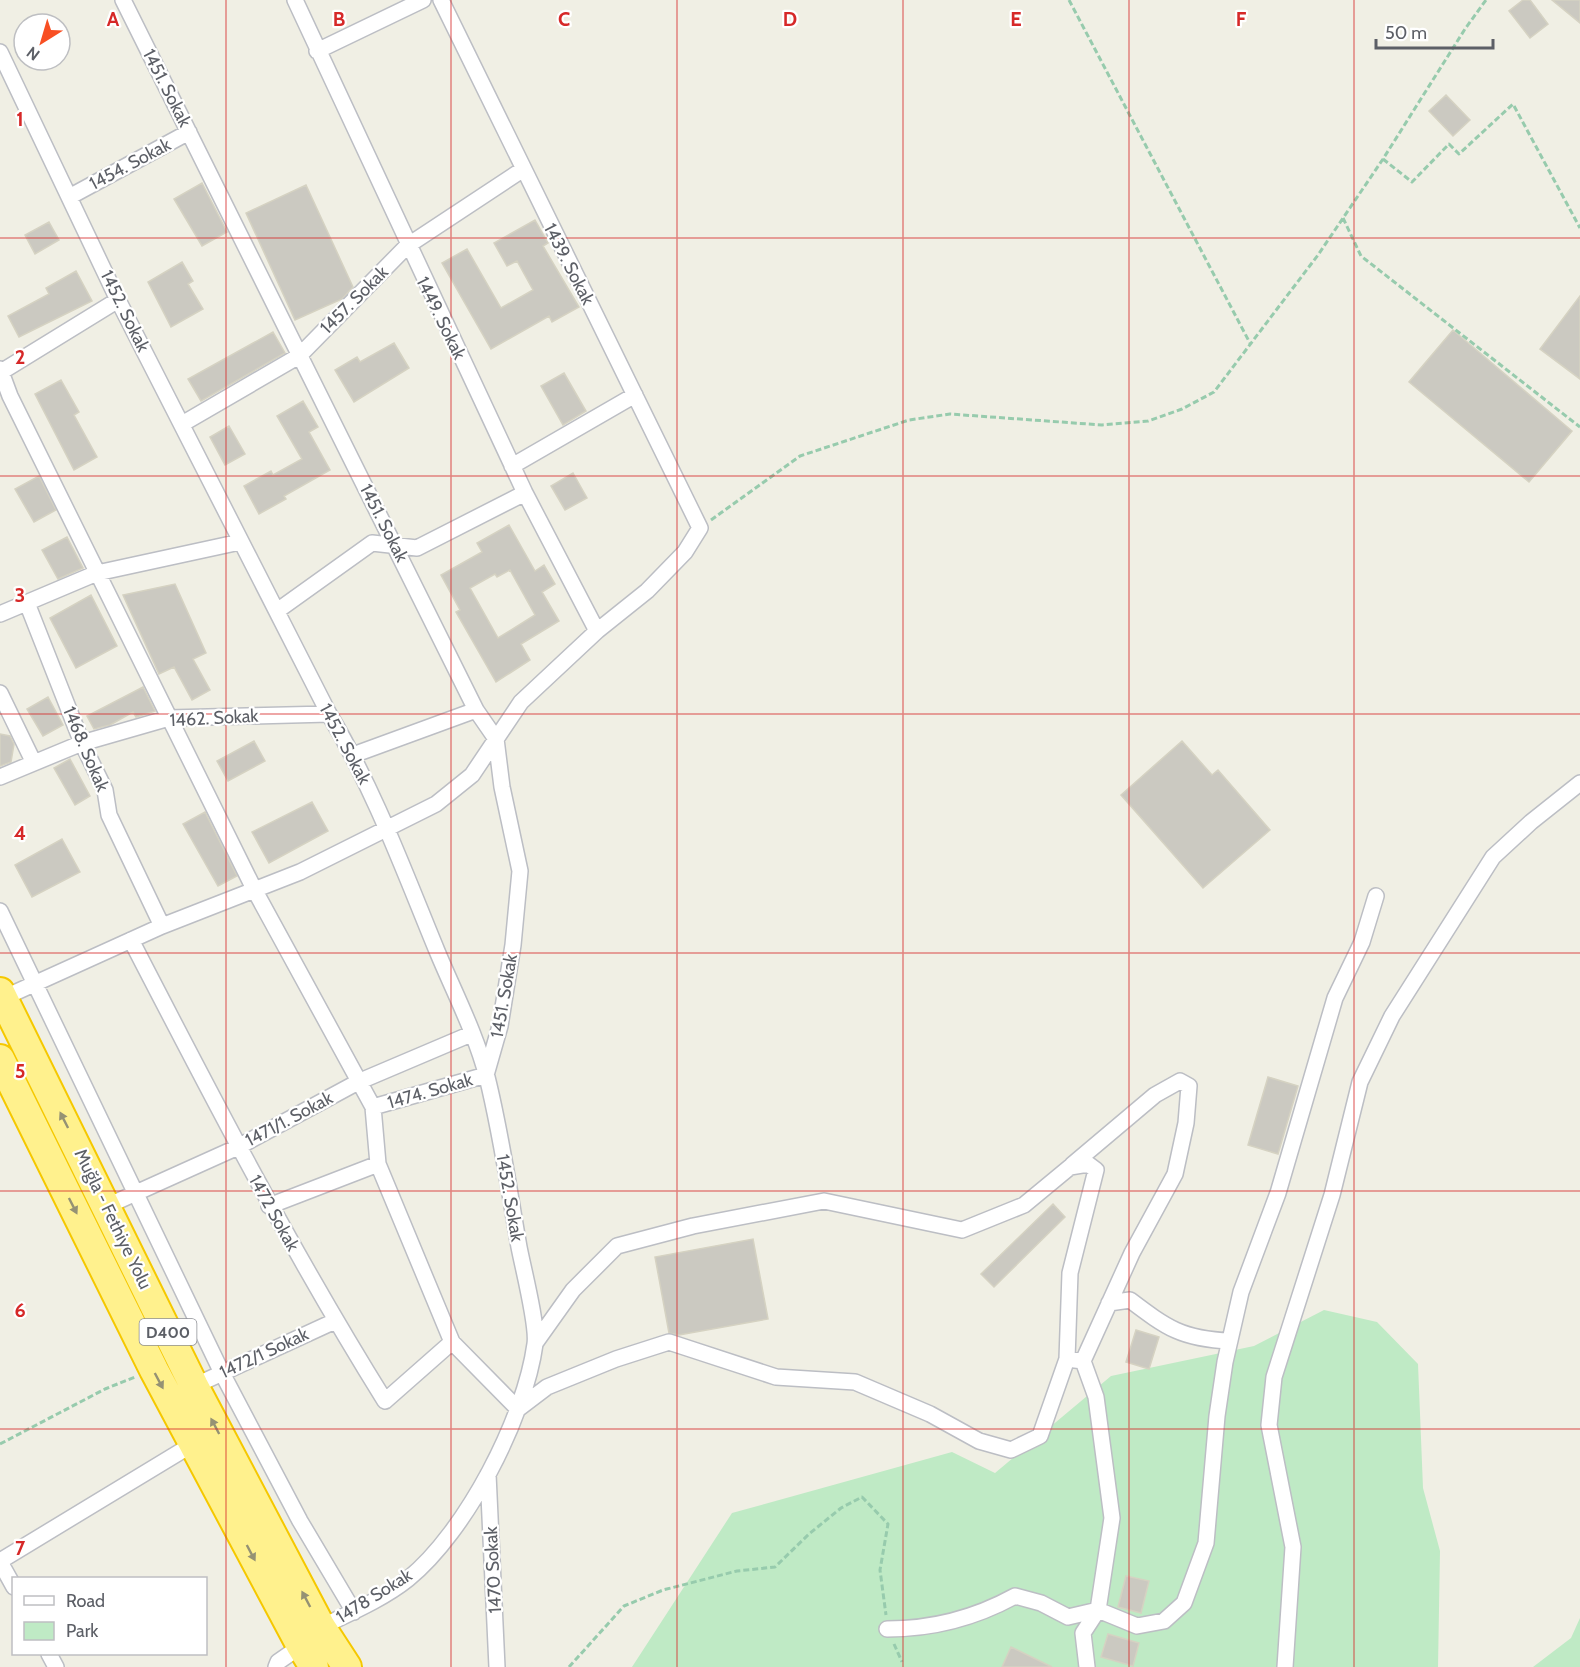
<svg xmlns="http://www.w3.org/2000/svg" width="1580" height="1667" viewBox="0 0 1580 1667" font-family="Cabin,sans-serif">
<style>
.green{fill:#bfeac5}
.building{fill:#cbc9c1;stroke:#d5d2c2;stroke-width:1.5;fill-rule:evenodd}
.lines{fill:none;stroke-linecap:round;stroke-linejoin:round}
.street-casing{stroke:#bcbec4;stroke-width:18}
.highway-casing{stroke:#f5c800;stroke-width:32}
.path{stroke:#97cbad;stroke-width:3;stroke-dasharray:6 3;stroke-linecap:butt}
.street{stroke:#fff;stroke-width:15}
.highway{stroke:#fff18d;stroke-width:28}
.oneway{fill:#959274}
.grid{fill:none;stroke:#d62828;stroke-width:1.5;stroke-opacity:0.55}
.labels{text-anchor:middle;stroke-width:4.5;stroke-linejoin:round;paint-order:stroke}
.shield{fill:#fff;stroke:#8d8f94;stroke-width:1.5}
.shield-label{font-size:16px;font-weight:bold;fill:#5c5f66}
.street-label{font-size:18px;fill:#5c5f66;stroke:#fff}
.grid-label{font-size:20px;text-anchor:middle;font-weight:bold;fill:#d62828;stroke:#fff;stroke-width:4.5;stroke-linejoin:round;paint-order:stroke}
</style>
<rect width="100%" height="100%" fill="#f0efe4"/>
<!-- green -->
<path class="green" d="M1324,1310L1377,1322L1418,1364L1423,1488L1440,1551L1438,1667H632L732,1513L952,1452L995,1473L1111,1376L1254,1346Z
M1580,1618V1667H1533L1571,1638Z"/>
<!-- building -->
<path class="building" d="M1523,0H1530L1548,24L1530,38L1509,11Z
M1552,0H1580V23Z
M1446,95L1470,120L1453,136L1429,111Z
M202,183L227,232L202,246L174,199Z
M306,185L353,287L342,299L295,320L246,213Z
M535,220L548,243L543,246L579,307L552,322L549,316L491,349L442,263L467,249L501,308L533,290L517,261L507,266L494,243Z
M49,222L59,240L35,254L25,235Z
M182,262L193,281L188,284L203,309L171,327L148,282Z
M76,271L92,301L19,337L8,316L49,294L46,288Z
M1580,296V379L1540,349Z
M1453,330L1572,431L1529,482L1409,382Z
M273,332L285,353L201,401L188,379Z
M394,343L409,368L354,402L335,370L357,357L360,362Z
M564,373L586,411L563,425L541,386Z
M61,380L79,412L74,415L97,457L74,470L35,394Z
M303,401L318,427L309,432L330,470L284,496L286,499L259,514L244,486L271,471L273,475L302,459L277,416Z
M229,426L245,454L225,465L210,437Z
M573,473L587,498L565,510L551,486Z
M39,476L56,510L34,522L15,489Z
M509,525L535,571L544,565L555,584L542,592L559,621L521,644L530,660L496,682L456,612L460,610L441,575L482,552L477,543ZM510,570L535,615L498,638L470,588L495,574L497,577Z
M67,537L83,568L58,579L42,550Z
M175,584L206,653L193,659L210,690L192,700L174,667L159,674L123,595Z
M91,595L117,646L76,668L50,618Z
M143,687L155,711L136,717L133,712L110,725L94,729L87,716Z
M48,697L63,725L43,736L27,709Z
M0,734L10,736L14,744L11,762L0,766Z
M254,741L265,761L228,781L217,761Z
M1182,741L1212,775L1218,770L1270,830L1203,888L1121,795Z
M70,759L90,796L75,805L54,768Z
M312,802L328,831L269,863L252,832Z
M205,812L237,876L218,886L183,824Z
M62,839L80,872L32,897L15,865Z
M1268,1077L1298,1086L1278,1154L1248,1145Z
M1053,1204L1065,1217L994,1287L981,1274Z
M753,1239L768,1319L679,1335L669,1333L655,1257Z
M1136,1330L1159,1337L1149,1369L1126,1362Z
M1126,1576L1149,1581L1141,1613L1118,1607Z
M1108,1634L1139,1643L1133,1666L1101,1657Z
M1011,1647L1052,1667H1002Z"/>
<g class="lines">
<defs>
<path id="street" d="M123,0L476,710L496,739L502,787L520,871L513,945L500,1026L486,1075L373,1107
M295,0L525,493L597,631
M317,51L423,0
M0,52L118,300L329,714C374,789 404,871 437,951C454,992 476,1034 487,1077C501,1133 509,1190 519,1247C523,1268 538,1326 535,1344C525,1418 466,1532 408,1579C383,1599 350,1613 321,1627
M71,196L189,132
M0,369L10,396L254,889L373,1107L378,1164L452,1342L518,1409L547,1387L616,1359L669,1342L776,1377L855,1382L930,1414L979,1441L1011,1450L1040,1436L1067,1359L1070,1273L1096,1170L1088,1164L1070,1167L1024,1205L962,1230L824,1201L693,1226L617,1246L573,1290L536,1342
M1,372L118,300
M182,424L299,356L407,246L522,170
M512,466L635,395
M27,603L82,743L105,790L109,815L162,926
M277,611L372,543L417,548L525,493
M0,614L97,573L240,542
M0,693L33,761
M353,755L476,710
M0,777L82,743L169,718L329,714
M0,911L222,1373L300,1521L354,1612
M131,940C212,1097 292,1252 385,1401L452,1342
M3,998L162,926L300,872L436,804L472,775L521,702L597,631L647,591L685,552L700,528L441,0
M1072,1165L1155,1095L1180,1081L1189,1086L1186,1123L1175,1174L1132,1253L1083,1361
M107,1206L238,1147L358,1082L471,1034
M269,1206L378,1164
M1109,1303L1130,1300C1167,1328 1182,1339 1230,1341
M194,1386L335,1321
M488,1474L497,1667
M0,1561L193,1444
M0,1562L14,1587
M887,1629C933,1629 975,1618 1015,1596L1041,1603L1068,1617L1098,1610L1112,1518L1096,1397L1083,1361L1067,1359
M49,1654L56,1667
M276,1667L278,1662L301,1646
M1087,1667L1083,1633L1098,1610L1137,1626L1164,1621L1184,1603L1206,1543L1217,1416L1225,1362L1241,1292L1278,1193L1335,998L1362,942L1376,896
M1285,1667L1293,1547L1269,1425L1274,1377L1332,1195L1360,1082L1392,1016L1493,857L1531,822L1580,783"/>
<path id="highway" d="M0,992L194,1386L321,1627L347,1667
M0,1059L154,1370L301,1646L314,1667"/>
</defs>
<!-- street casing -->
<use href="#street" class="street-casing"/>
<!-- highway casing -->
<use href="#highway" class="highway-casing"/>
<!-- path -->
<path class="path" d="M1069,0L1251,345
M1383,159L1412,182L1449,144L1459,154L1513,104L1580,228
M1343,218L1361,256L1580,427
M711,520L800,456L909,420L950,414L1102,425L1148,421L1182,409L1214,392L1318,255L1383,159L1465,29L1486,0
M0,1444L105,1389L135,1377
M894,1644L902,1662
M569,1667L624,1606L663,1590L737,1571L775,1567L809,1534L841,1508L862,1497L888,1524L880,1570L886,1615"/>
<!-- street -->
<use href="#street" class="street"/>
<!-- highway -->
<use href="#highway" class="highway"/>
</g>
<!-- one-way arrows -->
<defs><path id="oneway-solid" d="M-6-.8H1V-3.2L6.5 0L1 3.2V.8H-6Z" transform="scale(1.5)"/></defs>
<g class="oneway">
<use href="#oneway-solid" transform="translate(64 1120) rotate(-117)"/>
<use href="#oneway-solid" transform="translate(73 1206) rotate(63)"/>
<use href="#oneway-solid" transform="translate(159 1381) rotate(62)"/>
<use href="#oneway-solid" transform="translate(215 1426) rotate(-118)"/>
<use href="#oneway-solid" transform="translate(251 1553) rotate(62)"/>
<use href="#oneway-solid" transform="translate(306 1599) rotate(-118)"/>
</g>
<!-- grid -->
<path class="grid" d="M226,0V1667M451,0V1667M677,0V1667M903,0V1667M1129,0V1667M1354,0V1667M0,238H1580M0,476H1580M0,714H1580M0,953H1580M0,1191H1580M0,1429H1580"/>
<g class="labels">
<!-- shield labels -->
<rect class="shield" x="139.5" y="1319" width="57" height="26" rx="4.5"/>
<g class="shield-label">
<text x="168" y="1338">D400</text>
</g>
<!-- street labels -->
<g class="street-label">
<text transform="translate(167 88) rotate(63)" y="6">1451. Sokak</text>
<text transform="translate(130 164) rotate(-28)" y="6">1454. Sokak</text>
<text transform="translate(569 264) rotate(63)" y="6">1439. Sokak</text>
<text transform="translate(354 300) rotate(-45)" y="6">1457. Sokak</text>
<text transform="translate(125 311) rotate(64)" y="6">1452. Sokak</text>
<text transform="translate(441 318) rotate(64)" y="6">1449. Sokak</text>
<text transform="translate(384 523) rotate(63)" y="6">1451. Sokak</text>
<text transform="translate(214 718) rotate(-3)" y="6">1462. Sokak</text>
<text transform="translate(345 744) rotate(62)" y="6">1452. Sokak</text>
<text transform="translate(86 749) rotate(67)" y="6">1468. Sokak</text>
<text transform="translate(504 996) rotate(-80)" y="6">1451. Sokak</text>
<text transform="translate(430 1091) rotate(-16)" y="6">1474. Sokak</text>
<text transform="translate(289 1119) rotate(-28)" y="6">1471/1. Sokak</text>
<text transform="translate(510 1198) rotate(80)" y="6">1452. Sokak</text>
<text transform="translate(274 1213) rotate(61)" y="6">1472 Sokak</text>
<text transform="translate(113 1219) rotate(64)" y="6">Muğla - Fethiye Yolu</text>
<text transform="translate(264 1353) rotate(-25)" y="6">1472/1 Sokak</text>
<text transform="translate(493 1570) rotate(-93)" y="6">1470 Sokak</text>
<text transform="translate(374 1596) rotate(-32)" y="6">1478 Sokak</text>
</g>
</g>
<g class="grid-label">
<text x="113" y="26">A</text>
<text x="339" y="26">B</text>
<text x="564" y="26">C</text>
<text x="790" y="26">D</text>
<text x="1016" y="26">E</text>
<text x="1241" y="26">F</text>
<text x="20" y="126">1</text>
<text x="20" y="364">2</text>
<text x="20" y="602">3</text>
<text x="20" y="840">4</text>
<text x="20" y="1078">5</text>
<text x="20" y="1317">6</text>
<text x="20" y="1555">7</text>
</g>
<!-- legend -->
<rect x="12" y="1577" width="195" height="78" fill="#ffffff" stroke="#bebfc2" stroke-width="1.5"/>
<rect x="24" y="1596" width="30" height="9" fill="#ffffff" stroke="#bebfc2" stroke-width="1.5"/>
<text x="66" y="1607" font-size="18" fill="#5c5f66">Road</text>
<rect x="24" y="1622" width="30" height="18" fill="#bfeac5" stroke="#bebfc2" stroke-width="1.5"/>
<text x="66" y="1637" font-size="18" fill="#5c5f66">Park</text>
<!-- north arrow -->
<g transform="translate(42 42) rotate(217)"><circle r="28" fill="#ffffff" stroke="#bebfc2" stroke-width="1.5"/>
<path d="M0-4.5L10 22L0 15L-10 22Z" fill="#f84f23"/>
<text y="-9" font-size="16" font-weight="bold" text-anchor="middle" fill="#5c5f66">N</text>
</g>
<!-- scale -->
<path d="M1376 39v9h117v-9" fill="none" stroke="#5c5f66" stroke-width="3"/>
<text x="1385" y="39" font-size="18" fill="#5c5f66" stroke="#ffffff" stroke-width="4.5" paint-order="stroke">50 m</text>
</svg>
